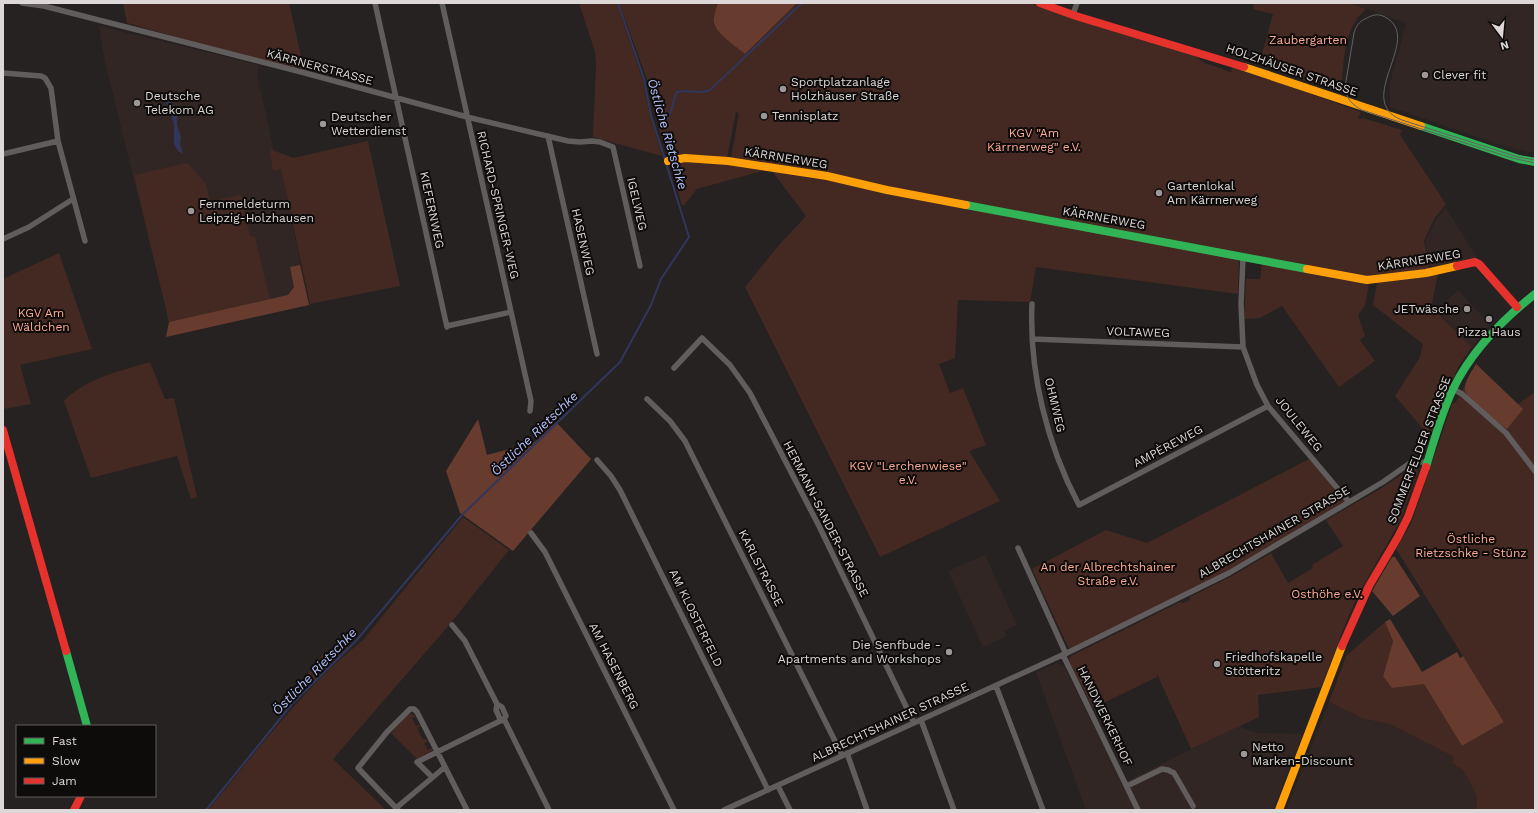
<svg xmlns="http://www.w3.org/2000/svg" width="1538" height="813" viewBox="0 0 1538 813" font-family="'Work Sans',sans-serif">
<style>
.built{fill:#322624}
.green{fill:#432921}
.forest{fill:#683b2f}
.water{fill:#31365d}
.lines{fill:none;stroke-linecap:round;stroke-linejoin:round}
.stream{stroke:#31365d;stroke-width:2}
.street{stroke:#605d5c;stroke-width:5.5}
.fast{stroke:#30b455;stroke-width:8}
.slow{stroke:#ff9f0a;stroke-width:8}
.jam{stroke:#e5322d;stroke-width:8}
.tram{stroke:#636161;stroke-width:1}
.poi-dot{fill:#9d9897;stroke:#0e0b0b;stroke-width:1.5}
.labels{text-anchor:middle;stroke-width:4;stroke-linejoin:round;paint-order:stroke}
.park-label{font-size:12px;fill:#feaa93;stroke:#0e0b0b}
.street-label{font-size:12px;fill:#ddd8d7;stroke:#0e0b0b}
.poi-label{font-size:12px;fill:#ddd8d7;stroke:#0e0b0b;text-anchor:start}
.water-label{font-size:13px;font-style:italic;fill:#b5c1fc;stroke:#0e0b0b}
</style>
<rect width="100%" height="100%" fill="#252221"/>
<!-- built -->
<path class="built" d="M1350,3H1535V153L1509,148L1390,107V83L1406,23Z
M99,26L259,65L257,74L274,151L281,169L309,305L166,337L169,322L105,62Z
M1446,208L1478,259L1431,269L1425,242L1437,218Z
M1458,290L1490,325L1472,347L1436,311Z
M985,555L1017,625L1004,631L1007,636L983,647L948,571Z
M1057,663L1064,666L1122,783L1241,725L1242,728L1257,733L1303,734L1273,810H1086L1036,672Z
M1329,702L1364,719L1390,724L1454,757L1452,763L1463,770L1477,796V810H1286Z"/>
<!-- green -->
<path class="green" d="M123,3H289L304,69L253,59L127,23Z
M579,3H617L643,81L650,115L662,156L593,137L596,64L595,52Z
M619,3H718L714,16L745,54L797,3H1030L1088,23L1188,52L1205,63L1231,72L1233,66L1361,112L1358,118L1361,119L1363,118L1402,130L1400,135L1446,204L1434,219L1424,241L1430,270L1374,278L1239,254L1238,294L1036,267L1030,302L958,300L955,358L939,364L950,393L963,388L986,445L969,451L1000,501L880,557L745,287L779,245L806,216L771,170L885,190V185L827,173L731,158L739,113L736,112L727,158H668L660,132L647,79Z
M1254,3H1350L1366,9C1349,23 1345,47 1343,68C1342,75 1343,83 1340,90L1337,91L1260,62L1273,14L1253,9Z
M368,141L400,286L310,304L281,169L273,171L270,149L293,158Z
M683,160L769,169L697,189L684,205H682L669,162Z
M188,163L206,184L210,201L241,195L250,236L255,237L270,299L169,322L134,175Z
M59,253L92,349L20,365L31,404L4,409L3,405V279Z
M1262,263L1369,284L1365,305L1358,315L1365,336L1360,340L1375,361L1339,387L1282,306L1260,318L1244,319L1246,279H1260Z
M1438,274L1431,307L1472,347L1458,367L1430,437L1395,396L1420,357L1423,344L1373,305L1377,283Z
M150,362L165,399L174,398L197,497L191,499L177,456L91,478L64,401C86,378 120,371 150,362Z
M1476,364L1518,404L1535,392V810H1477V796L1463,770L1452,763L1454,757L1390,724L1364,719L1329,702L1346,656L1385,622L1393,640L1383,676L1424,684L1462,746L1504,722L1396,549L1411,524L1452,404L1456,402Z
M1309,459L1345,501L1229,572L1069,649L1032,569L1106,530L1147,543Z
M1413,467L1417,469L1418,472L1400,521L1358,595L1347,620L1321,687L1258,695L1259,717L1191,749L1157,674V677L1093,708L1070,663L1069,660L1071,656L1180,602L1183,603L1190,600V597L1232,576L1271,553L1288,583L1313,568L1312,565L1343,546L1326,520L1380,489Z
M463,517L509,550L450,624L333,759L386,810H208C257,751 303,688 363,640Z
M355,637L347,648L285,709L282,707L322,655Z
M409,713L416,716L412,718L416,726L420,725L421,726L417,728L423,740L426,739L428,741L424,743L428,750L432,748L433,750L417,759L391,733Z"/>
<!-- forest -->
<path class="forest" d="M718,3H797L745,54C737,47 715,33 714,22C713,16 716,9 718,3Z
M300,265L309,305L166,337L169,322L288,295L294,287L290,267Z
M1476,364L1523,409L1507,429C1497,421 1467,402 1465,390C1464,382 1472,371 1476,364Z
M478,419L487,455L535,442L556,422L591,459L513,551L460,513L446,471Z
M1392,557H1395L1420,596L1393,616L1372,591Z
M1390,619L1422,672L1457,652L1460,658L1463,656L1504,722L1462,746L1424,684L1392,688L1383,676L1393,641L1385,622Z"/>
<!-- water -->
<path class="water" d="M169,100L173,104L177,112V125L181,137L180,143L183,154C170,147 175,136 174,125C173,118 169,109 166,103Z"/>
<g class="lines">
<!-- stream -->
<path class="stream" d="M660,129C665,123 670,116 672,108C673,102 674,98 677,92C688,89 699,95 710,90L802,3
M206,810L292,704L355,642L462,515L620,362L651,305L661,279L689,237L651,115L644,79L618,3"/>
<!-- street -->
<path class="street" d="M22,3L44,6L305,73L467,117L568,141L580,142L592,141L600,142L613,147L640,266
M375,3L447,327
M442,3L531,401L530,411
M1073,14L1077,3
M3,73L41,76L45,78L51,88L58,141L85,241
M548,136L597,354
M3,154L58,141
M3,239L29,227L73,199
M1243,257L1241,304L1243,347L1257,385L1268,406L1349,502
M1032,304C1029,372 1047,445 1079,505L1268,406
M447,326L511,312
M1032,339L1243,347
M674,368L702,338L730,365L750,393L819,526L914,723
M1453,389L1462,394L1506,433L1535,471
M647,399L670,421L685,441L842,755
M597,460L611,476L620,490L768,790
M531,533L545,552L674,810
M1018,548L1066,654
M452,625L465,641L497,704L502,707L506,716L504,719L549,810
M1063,655L1138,810
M996,686L1043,810
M497,704L496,710L501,721
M921,720L954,810
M847,753L867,810
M432,777L417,762L504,719
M778,786L790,810
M1127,786L1162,769L1168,770L1174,773L1193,806
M396,808L445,767
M398,810L358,768L387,732L410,709H414L417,712L467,810
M724,810L1071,651L1229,573L1383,482L1410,463L1417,461L1427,463"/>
<!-- fast -->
<path class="fast" d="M1421,126L1519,159L1535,162
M966,205L1307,269
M1426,467C1434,441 1441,414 1453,389C1472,350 1502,320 1535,294
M66,651L87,726"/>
<!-- slow -->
<path class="slow" d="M1244,67L1421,126
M668,161L685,158L728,161L827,176L887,190L966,205
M1307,269L1367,280L1426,273L1457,266
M1279,810L1342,646"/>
<!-- jam -->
<path class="jam" d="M1040,3L1076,16L1244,67
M1457,266L1475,262L1479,264L1517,307
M3,430L66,651
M1342,646L1369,586L1398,537L1408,517L1426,467
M74,810L81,796"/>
<!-- tram -->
<path class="tram" d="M1535,160L1518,157L1402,120C1352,101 1425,38 1385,17C1378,13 1372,15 1365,19C1359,22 1356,26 1354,33L1345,87C1346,98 1352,105 1362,110L1512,158L1535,163"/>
</g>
<!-- markers -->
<g class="poi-dot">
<circle cx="1425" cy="75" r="4"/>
<circle cx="783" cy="89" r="4"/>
<circle cx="137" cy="103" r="4"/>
<circle cx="764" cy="116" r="4"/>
<circle cx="323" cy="124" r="4"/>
<circle cx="1159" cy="193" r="4"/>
<circle cx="191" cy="211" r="4"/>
<circle cx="1467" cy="309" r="4"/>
<circle cx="1489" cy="319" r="4"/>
<circle cx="949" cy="652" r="4"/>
<circle cx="1217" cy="664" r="4"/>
<circle cx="1244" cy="754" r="4"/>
</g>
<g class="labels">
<!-- park labels -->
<g class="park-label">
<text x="1308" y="44">Zaubergarten</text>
<text x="1034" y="137">KGV "Am<tspan x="1034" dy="14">Kärrnerweg" e.V.</tspan></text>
<text x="41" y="317">KGV Am<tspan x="41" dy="14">Wäldchen</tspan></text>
<text x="908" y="470">KGV "Lerchenwiese"<tspan x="908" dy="14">e.V.</tspan></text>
<text x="1471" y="543">Östliche<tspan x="1471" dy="14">Rietzschke - Stünz</tspan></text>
<text x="1108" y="571">An der Albrechtshainer<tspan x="1108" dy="14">Straße e.V.</tspan></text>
<text x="1327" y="598">Osthöhe e.V.</text>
</g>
<!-- street labels -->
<g class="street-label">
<text transform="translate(320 67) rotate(15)" y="4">KÄRRNERSTRASSE</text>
<text transform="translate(1292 70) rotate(19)" y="4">HOLZHÄUSER STRASSE</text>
<text transform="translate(786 158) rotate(9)" y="4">KÄRRNERWEG</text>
<text transform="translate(637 204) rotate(77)" y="4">IGELWEG</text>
<text transform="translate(498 205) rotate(77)" y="4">RICHARD-SPRINGER-WEG</text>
<text transform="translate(432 210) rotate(78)" y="4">KIEFERNWEG</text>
<text transform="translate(1104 218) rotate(10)" y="4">KÄRRNERWEG</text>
<text transform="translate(583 242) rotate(77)" y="4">HASENWEG</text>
<text transform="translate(1419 260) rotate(-9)" y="4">KÄRRNERWEG</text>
<text transform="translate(1138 332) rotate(2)" y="4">VOLTAWEG</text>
<text transform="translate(1055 405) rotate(77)" y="4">OHMWEG</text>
<text transform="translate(1299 424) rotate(51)" y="4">JOULEWEG</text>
<text transform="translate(1168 446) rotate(-28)" y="4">AMPÈREWEG</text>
<text transform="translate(1419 450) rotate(-69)" y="4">SOMMERFELDER STRASSE</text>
<text transform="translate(826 519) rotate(63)" y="4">HERMANN-SANDER-STRASSE</text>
<text transform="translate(1274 532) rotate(-30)" y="4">ALBRECHTSHAINER STRASSE</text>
<text transform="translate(761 568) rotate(63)" y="4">KARLSTRASSE</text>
<text transform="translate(696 618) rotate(64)" y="4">AM KLOSTERFELD</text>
<text transform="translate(614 666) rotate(63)" y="4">AM HASENBERG</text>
<text transform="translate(1105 716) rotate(64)" y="4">HANDWERKERHOF</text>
<text transform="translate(890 722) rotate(-25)" y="4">ALBRECHTSHAINER STRASSE</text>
</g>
<!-- poi labels -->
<g class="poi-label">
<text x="1433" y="79">Clever fit</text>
<text x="791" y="86">Sportplatzanlage<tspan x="791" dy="14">Holzhäuser Straße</tspan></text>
<text x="145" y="100">Deutsche<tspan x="145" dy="14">Telekom AG</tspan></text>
<text x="772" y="120">Tennisplatz</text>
<text x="331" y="121">Deutscher<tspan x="331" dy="14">Wetterdienst</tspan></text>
<text x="1167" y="190">Gartenlokal<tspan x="1167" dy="14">Am Kärrnerweg</tspan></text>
<text x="199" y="208">Fernmeldeturm<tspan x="199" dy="14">Leipzig-Holzhausen</tspan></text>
<text x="1459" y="313" text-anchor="end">JETwäsche</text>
<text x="1489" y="336" text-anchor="middle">Pizza Haus</text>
<text x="941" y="649" text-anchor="end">Die Senfbude -<tspan x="941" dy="14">Apartments and Workshops</tspan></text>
<text x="1225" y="661">Friedhofskapelle<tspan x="1225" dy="14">Stötteritz</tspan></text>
<text x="1252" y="751">Netto<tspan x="1252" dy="14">Marken-Discount</tspan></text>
</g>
<!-- water labels -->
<g class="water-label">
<text transform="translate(668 134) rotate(74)" y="5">Östliche Rietschke</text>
<text transform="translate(534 433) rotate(-44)" y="5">Östliche Rietschke</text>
<text transform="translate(314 671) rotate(-46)" y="5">Östliche Rietschke</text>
</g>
</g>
<!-- border -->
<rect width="1538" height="813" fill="none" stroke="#ddd8d7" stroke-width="8"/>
<!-- legend -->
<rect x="16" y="725" width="140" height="72" fill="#0e0b0b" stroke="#615d5d"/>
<rect x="24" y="738" width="20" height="6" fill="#30b455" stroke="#615d5d"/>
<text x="52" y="745" font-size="12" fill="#ddd8d7">Fast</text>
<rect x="24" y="758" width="20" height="6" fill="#ff9f0a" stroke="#615d5d"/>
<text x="52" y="765" font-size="12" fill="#ddd8d7">Slow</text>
<rect x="24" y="778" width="20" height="6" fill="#e5322d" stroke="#615d5d"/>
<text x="52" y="785" font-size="12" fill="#ddd8d7">Jam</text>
<!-- north arrow -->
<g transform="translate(1502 36) rotate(164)" stroke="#0e0b0b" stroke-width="3" paint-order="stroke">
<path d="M0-3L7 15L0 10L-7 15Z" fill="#ddd8d7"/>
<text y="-6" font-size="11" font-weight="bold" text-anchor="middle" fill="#ddd8d7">N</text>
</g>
</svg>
